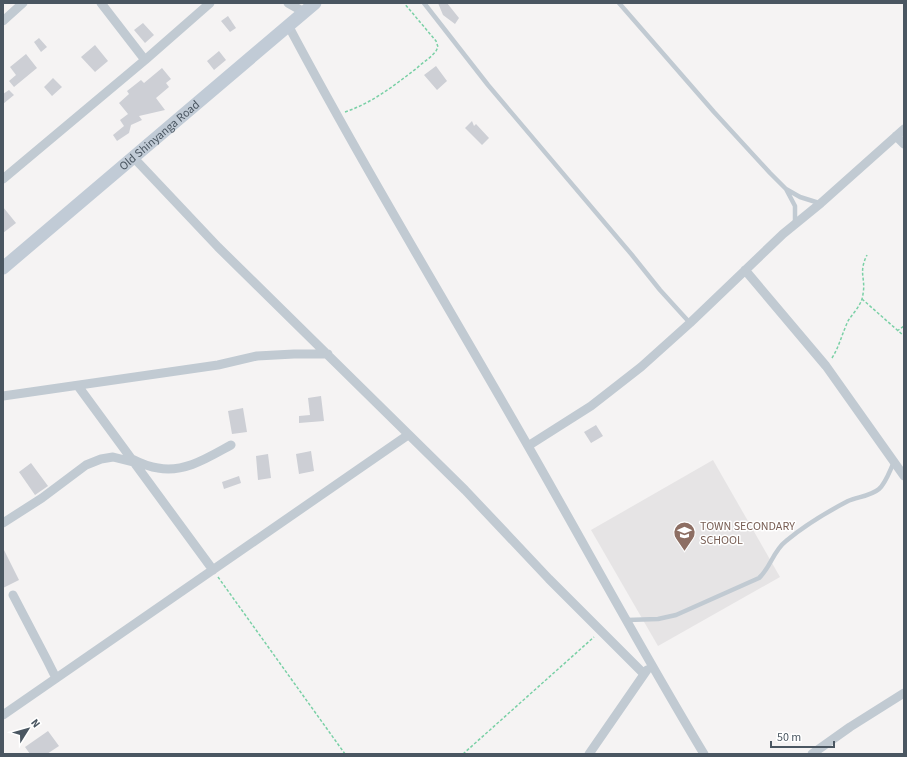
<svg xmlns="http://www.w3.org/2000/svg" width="907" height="757" viewBox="0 0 907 757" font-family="'Source Sans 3',sans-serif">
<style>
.education{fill:#e6e4e5}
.building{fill:#cdcfd5}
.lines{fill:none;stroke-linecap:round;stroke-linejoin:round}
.path{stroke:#7ad0a6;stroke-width:1.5;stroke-dasharray:3 2;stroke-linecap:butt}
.service{stroke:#c1cad2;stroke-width:4.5}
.minor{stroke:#c1cad2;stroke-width:9}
.secondary{stroke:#c1cbd6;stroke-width:13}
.labels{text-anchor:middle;stroke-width:3;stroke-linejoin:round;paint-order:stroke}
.street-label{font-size:12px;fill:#4a5661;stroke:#fff}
.education-label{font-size:12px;fill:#785e54;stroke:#fff;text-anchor:start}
</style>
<rect width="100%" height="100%" fill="#f5f3f3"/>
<!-- education -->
<path class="education" d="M713,460L780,577L658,646L591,530Z"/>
<!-- building -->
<path class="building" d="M438,3H447L459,18L455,24L443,15Z
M228,16L236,28L230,32L221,21Z
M143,23L154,35L145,43L134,30Z
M39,38L47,47L41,52L34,42Z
M95,45L108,61L95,72L81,57Z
M219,51L226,60L214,70L207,61Z
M26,54L37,68L14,87L9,81L16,75L10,67Z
M436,66L447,81L437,90L424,75Z
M162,68L171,79L166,83L169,87L156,98L165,110L139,116L142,120L131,125L129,133L117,141L113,135L124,126L120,120L128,114L119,103L129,94L127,91L141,80L144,83Z
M53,78L62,87L52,96L44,87Z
M9,90L14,95L3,104V94Z
M472,121L474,126L476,124L489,138L482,145L465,128Z
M3,207L16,223L3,233Z
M321,396L324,421L299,423V416L310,415L308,398Z
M243,408L247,432L232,434L228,411Z
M596,425L603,436L591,443L584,432Z
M311,451L314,471L299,474L296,454Z
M268,454L271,478L258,480L256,456Z
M31,463L48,486L35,495L19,472Z
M239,476L241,483L224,489L222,482Z
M3,548L19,580L3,588Z
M48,731L59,746L47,754H30L25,747Z"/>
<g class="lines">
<!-- path -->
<path class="path" d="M345,112C372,103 395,85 417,68C423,62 431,58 436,51L438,47L436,41L404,3
M862,299L904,336
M897,331L904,326
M832,358C839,347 842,334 848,321C853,313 862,305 863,294C866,278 858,273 867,255
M218,577L345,754
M463,754L594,637"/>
<!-- service -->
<path class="service" d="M424,3L488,85L632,255L660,290L690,323
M619,3L714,112L770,173L786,189L800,197L819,203
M786,189L795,206V223
M627,620L658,619L676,615L759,578C771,567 773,551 786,541C804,526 827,512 848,501C857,497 871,496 879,489C886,483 890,470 894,462"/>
<!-- minor -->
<path class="minor" d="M101,3L145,60
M288,3L304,12
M3,21L23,3
M288,25C364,168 448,306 528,446C587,549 643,653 704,754
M896,136L904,144
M133,157L218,247L465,490L549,579L644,674
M3,179L145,60L210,3
M745,270L826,366L904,476
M78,386L213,570
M3,396L218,365L257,356L294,354H328
M528,446L591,406L641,367L690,323L783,234L821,203L904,129
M132,459C140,463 149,467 158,468C185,473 209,457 231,445
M3,523L42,498L86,465L101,459L113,457L133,462
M13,595L47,660L56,678
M3,715L408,435
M589,754L647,670
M812,754L850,727L904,693"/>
<!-- secondary -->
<path class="secondary" id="s1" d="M3,268L315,3"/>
</g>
<!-- icons -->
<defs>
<symbol id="school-pin" viewBox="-11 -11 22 30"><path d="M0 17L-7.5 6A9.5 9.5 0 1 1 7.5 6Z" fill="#8d6e63" stroke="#fff"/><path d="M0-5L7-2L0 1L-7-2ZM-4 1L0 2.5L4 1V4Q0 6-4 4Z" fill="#fff"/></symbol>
</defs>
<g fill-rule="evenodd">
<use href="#school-pin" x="672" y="520" width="25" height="34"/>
</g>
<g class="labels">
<!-- street labels -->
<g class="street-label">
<text dy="4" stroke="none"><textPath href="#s1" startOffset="205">Old Shinyanga Road</textPath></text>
</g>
<!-- education labels -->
<g class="education-label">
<text x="700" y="530">TOWN SECONDARY<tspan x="700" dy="14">SCHOOL</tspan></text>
</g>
</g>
<!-- border -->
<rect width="907" height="757" fill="none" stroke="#4a5661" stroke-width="8"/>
<!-- north arrow -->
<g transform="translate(28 729) rotate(53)" stroke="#ffffff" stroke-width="3" paint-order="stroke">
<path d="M0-3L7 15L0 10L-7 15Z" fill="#4a5661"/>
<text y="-6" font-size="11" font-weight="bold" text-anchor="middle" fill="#4a5661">N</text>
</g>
<!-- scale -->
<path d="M771 741v6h63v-6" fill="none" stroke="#4a5661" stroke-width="2"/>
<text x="777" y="741" font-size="12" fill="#4a5661" stroke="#ffffff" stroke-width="3" paint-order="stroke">50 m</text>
</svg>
